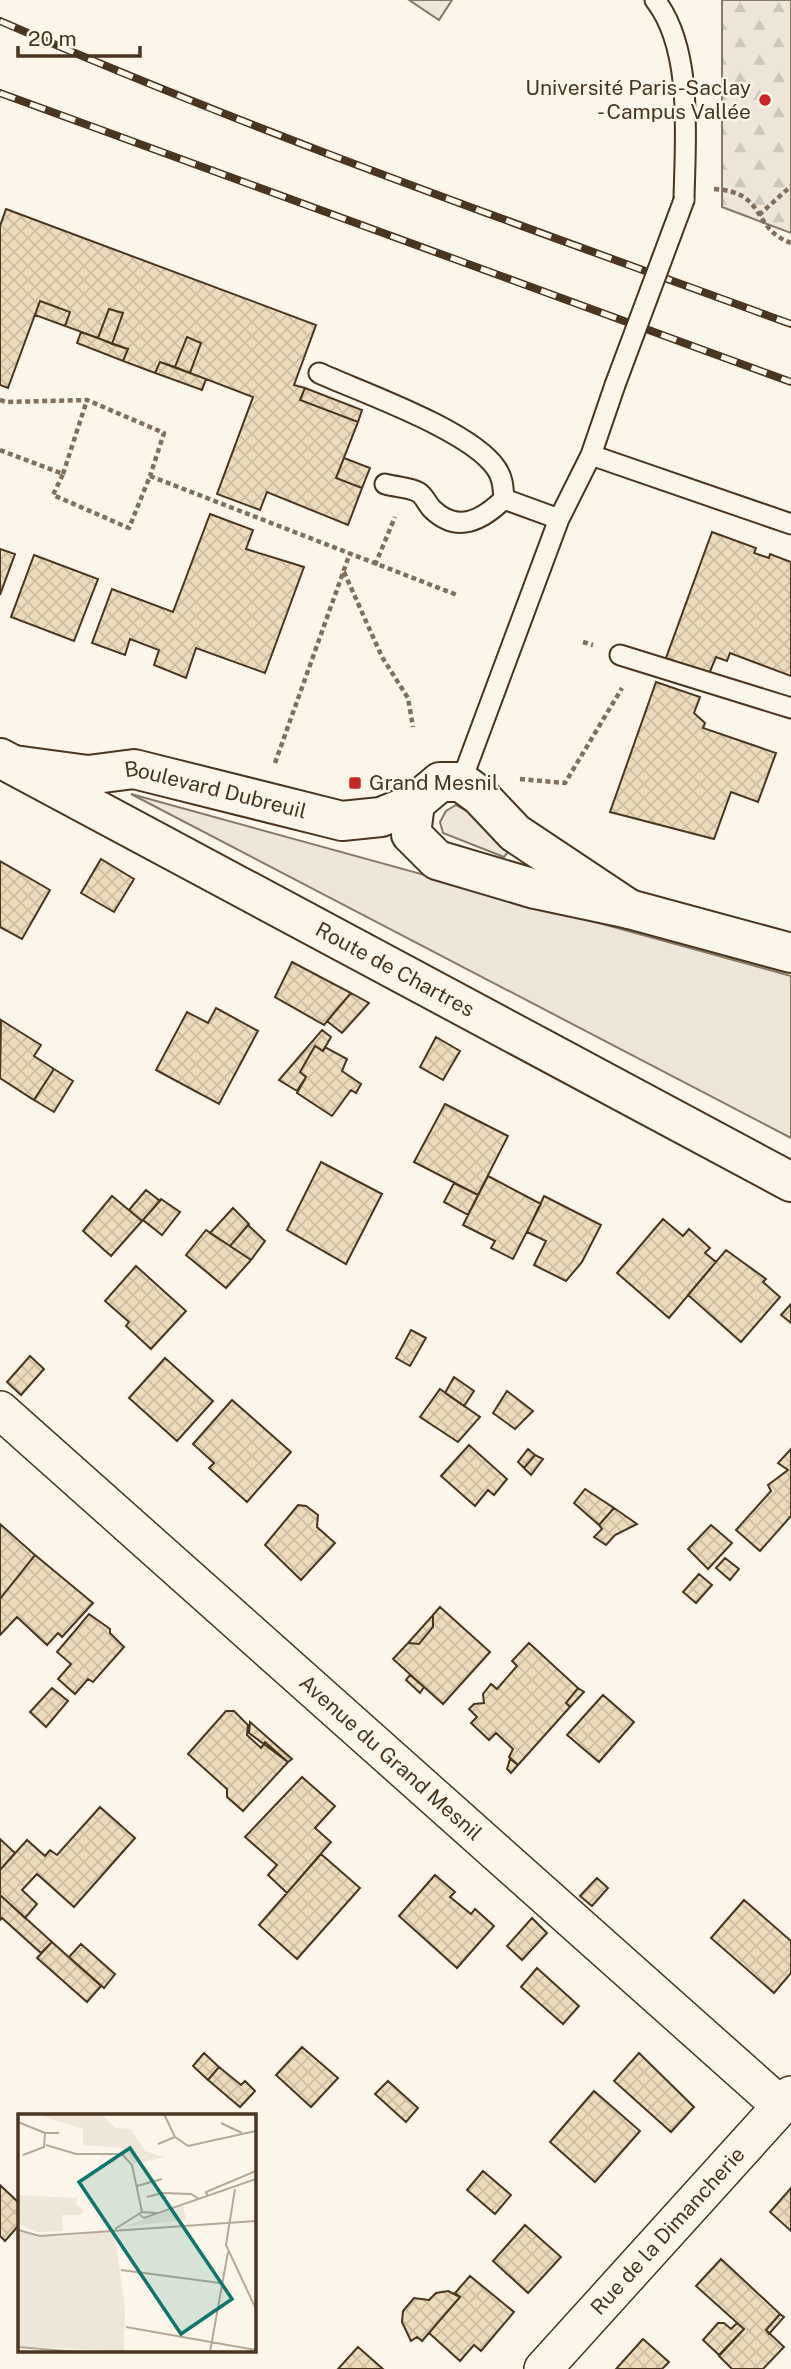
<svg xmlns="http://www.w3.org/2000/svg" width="791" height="2369" viewBox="0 0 791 2369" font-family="'Public Sans',sans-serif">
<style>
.green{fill:#ede6d9;stroke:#887966;stroke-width:2}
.forest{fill:url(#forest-firs);stroke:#887966;stroke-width:2}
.parking{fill:#ede7d9;stroke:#887966;stroke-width:2}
.building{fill:url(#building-cross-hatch);stroke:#4a3520;stroke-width:2}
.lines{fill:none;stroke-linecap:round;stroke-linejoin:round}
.service-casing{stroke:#4a3520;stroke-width:23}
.minor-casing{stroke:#4a3520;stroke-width:40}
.tertiary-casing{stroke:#4a3520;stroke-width:42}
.secondary-casing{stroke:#4a3520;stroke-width:42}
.path{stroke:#7f6f5c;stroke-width:4.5;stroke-dasharray:5 3.5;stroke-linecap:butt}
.service{stroke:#fbf6e9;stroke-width:19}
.minor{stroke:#fbf6e9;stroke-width:37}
.tertiary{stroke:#fbf6e9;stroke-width:38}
.secondary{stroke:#fbf6e9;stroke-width:38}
.rail-casing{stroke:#4a3520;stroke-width:8}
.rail{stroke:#fbf6e9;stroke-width:5;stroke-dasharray:16;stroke-linecap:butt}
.service-bridge-casing{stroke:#4a3520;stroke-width:23;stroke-linecap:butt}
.service-bridge{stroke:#fbf6e9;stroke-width:19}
.poi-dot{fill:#c62828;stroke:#fbf6e9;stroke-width:2.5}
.labels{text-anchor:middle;stroke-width:5;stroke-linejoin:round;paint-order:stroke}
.poi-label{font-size:21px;fill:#4a3520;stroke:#fbf6e9;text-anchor:end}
.street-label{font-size:21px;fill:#4a3520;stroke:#fbf6e9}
.inset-road{fill:none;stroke:#b4a999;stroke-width:2}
.view{fill:#0f766e;fill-opacity:0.15;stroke:#0f766e;stroke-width:3.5}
.inset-edge{fill:none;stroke:#4a3520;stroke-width:3.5}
</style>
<defs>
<pattern id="forest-firs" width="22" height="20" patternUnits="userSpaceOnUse" patternTransform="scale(1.75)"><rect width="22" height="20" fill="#ede6d9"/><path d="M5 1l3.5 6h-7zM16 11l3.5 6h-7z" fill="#cdc6ba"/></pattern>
<pattern id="building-cross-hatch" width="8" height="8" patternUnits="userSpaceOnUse" patternTransform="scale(1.75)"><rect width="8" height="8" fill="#ecdcbc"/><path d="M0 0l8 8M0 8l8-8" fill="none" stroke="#ccbda1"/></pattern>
</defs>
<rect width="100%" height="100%" fill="#fbf6e9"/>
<!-- green -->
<path class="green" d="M131,794L791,976V1138Z
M456,805L469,812L509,851L504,857L443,833L440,822L446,811Z"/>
<!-- forest -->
<path class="forest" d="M722,0H791V233L722,207Z"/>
<!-- parking -->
<path class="parking" d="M409,0H452L439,20Z"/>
<!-- building -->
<path class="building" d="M6,209L316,325L294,385L305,388L300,400L358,422L336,478L362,488L348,525L267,492L260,510L217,494L253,397L190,373L201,343L187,337L175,367L160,362L155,373L123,361L128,349L112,344L123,313L109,309L98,338L65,326L70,312L40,301L8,388L0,385V226Z
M40,301L70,312L65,326L35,315Z
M109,309L123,313L112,344L98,338Z
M81,332L128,349L123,361L77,343Z
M187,337L201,343L190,373L175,367Z
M160,362L206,379L202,390L155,373Z
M305,388L362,410L358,422L300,400Z
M344,458L370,468L362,488L336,478Z
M210,514L253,530L246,549L304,567L265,673L196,648L186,678L154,665L159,650L130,639L125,655L92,643L112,589L173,612Z
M712,532L756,548L754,553L769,558L770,554L791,562V676L730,653L727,661L716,657L709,674L666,658Z
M0,549L15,554L0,595Z
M34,555L98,579L74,641L11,617Z
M656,682L700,697L694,713L705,723L703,728L776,753L758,802L731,792L714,839L610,812Z
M101,859L134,879L114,912L81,893Z
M0,861L50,890L22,939L0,927Z
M292,962L351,993L324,1025L275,997Z
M351,993L369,1003L342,1033L327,1021Z
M216,1008L258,1031L219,1104L156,1070L187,1012L208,1023Z
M1,1020L41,1045L34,1056L54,1069L34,1100L0,1078Z
M322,1030L331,1037L323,1051L315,1046L300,1072L306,1077L297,1091L279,1080Z
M436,1037L460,1051L443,1080L420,1067Z
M315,1046L323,1051L325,1047L347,1059L342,1071L361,1084L356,1093L351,1090L332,1116L297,1093L306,1077L300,1072Z
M54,1069L73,1081L54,1112L34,1100Z
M445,1104L508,1136L478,1195L414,1162Z
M321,1162L382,1194L346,1264L287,1230Z
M488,1176L541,1204L513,1259L491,1248L495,1241L463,1225Z
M454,1183L478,1195L468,1215L444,1202Z
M146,1190L160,1201L142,1221L129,1210Z
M112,1196L142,1221L111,1256L83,1231Z
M544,1196L601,1225L582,1262L566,1281L534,1265L546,1241L527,1232Z
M161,1199L180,1212L162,1235L143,1220Z
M233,1208L249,1224L230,1246L210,1233Z
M663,1219L683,1236L689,1229L710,1248L705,1253L716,1262L669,1318L617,1273Z
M248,1225L265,1241L251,1260L230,1246Z
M206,1230L251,1260L226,1288L186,1255Z
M726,1250L766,1279L763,1282L780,1297L741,1342L688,1295Z
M136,1266L186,1311L151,1349L126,1326L129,1322L105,1301Z
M791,1304V1323L781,1315Z
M411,1330L426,1338L410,1366L396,1358Z
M30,1356L44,1369L21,1395L7,1382Z
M165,1358L213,1401L177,1441L129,1398Z
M454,1377L474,1391L464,1406L445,1393Z
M440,1389L480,1417L458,1442L420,1417Z
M507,1391L533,1411L515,1429L493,1413Z
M232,1400L291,1452L247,1502L209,1468L214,1463L193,1444Z
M469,1445L507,1479L494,1495L488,1490L475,1506L441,1476Z
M528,1449L535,1455L524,1468L518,1462Z
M791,1449V1516L760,1551L736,1530L771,1491L768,1485L788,1470L778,1463Z
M535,1455L543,1459L531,1475L524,1468Z
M585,1489L614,1508L599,1525L574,1503Z
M298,1505L306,1506L318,1515L317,1527L335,1543L301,1580L265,1545Z
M614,1508L637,1524L615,1535L606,1545L594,1537L602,1529L599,1525Z
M0,1524L35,1555L0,1599Z
M711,1525L732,1543L708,1569L688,1549Z
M35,1555L93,1603L62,1637L58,1633L47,1645L17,1617L0,1635V1599Z
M725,1558L739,1569L730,1580L716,1568Z
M699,1574L712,1585L696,1603L683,1592Z
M440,1607L490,1652L443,1704L393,1659L408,1643L419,1644L433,1627V1615Z
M89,1614L110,1629V1633L124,1647L93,1682L88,1679L75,1694L58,1679L71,1664L57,1652Z
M433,1615V1627L419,1644L408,1643Z
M529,1643L578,1688L566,1703L570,1707L518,1765L509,1757L513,1749L496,1733L489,1740L471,1723L477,1717L469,1709L474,1704L484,1703L483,1694L491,1684L497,1689L517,1666L512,1661Z
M410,1675L424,1687L420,1693L406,1680Z
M52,1688L68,1701L46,1727L30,1712Z
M578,1688L584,1692L570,1707L566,1703Z
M603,1695L634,1722L599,1762L567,1735Z
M226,1711H234L248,1725L247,1735L261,1748L265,1742L288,1762L243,1811L227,1797V1789L188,1754Z
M250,1722L292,1759L288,1762L249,1733Z
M510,1759L518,1765L511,1773L507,1769Z
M302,1777L335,1806L315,1828L331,1842L287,1893L268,1875L277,1865L245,1837Z
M100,1807L135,1838L74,1907L37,1874L22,1890L37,1904L25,1918L0,1895V1870L27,1840L45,1856L50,1850L57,1855Z
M0,1839L15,1853L0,1870Z
M321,1854L360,1888L297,1959L259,1925Z
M435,1875L455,1892L450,1897L471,1914L475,1909L494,1926L457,1968L399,1916Z
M597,1878L608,1888L592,1906L580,1896Z
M0,1895L52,1942L41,1953L2,1918L0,1920Z
M744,1900L791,1941V1973L774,1993L711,1938Z
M532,1918L547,1933L522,1960L507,1946Z
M52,1942L101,1986L87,2002L37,1958Z
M81,1944L115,1974L104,1988L69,1957Z
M537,1968L579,2006L563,2024L521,1987Z
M302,2047L338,2078L311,2107L276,2075Z
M204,2053L219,2067L208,2080L193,2066Z
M639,2053L694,2107L671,2132L614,2081Z
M219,2067L241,2085L245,2081L255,2091L240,2107L208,2080Z
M388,2081L418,2108L406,2122L375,2094Z
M594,2091L640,2131L595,2182L550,2142Z
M483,2171L511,2195L495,2214L467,2190Z
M0,2185L19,2203V2225L5,2241L0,2236Z
M791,2188V2231L770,2212Z
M525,2225L561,2257L528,2293L493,2261Z
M721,2259L780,2314L766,2330L784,2347L763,2369H732L719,2356L744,2329L696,2286Z
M470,2276L514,2312L481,2351L474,2345L460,2361L429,2333L460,2297L455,2293Z
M448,2291L460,2297L422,2341L417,2337L411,2341L402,2322L403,2311L414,2298L429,2300L436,2293Z
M780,2314L784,2317L769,2334L766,2330Z
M718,2323H724L731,2329L737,2323L744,2329L719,2355L703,2340Z
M643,2339L669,2362L662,2369H616Z
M358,2347L383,2369H338Z"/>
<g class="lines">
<defs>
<path id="service" d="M655,0C694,50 685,140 684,200
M319,373C363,393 470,430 496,468C503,478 503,487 504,499
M591,455L791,524
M385,484C395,487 409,487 418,492C424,495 427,504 432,509C458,534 482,520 504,499L559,519
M620,655L791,708
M461,782L559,519L591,455L615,385"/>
<g id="minor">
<path id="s1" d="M0,1410L781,2106"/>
<path id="s2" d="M543,2369L791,2095"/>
</g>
<g id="tertiary">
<path id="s3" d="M14,765L88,775L134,769L342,821L381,817L415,803L440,782H461L480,796L515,833L629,909"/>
<path d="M415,803L411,834L437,860L535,889L629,909L791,953"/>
</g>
<g id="secondary">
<path id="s4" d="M0,758L791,1182"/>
</g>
</defs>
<!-- service casing -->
<use href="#service" class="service-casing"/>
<!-- minor casing -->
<use href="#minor" class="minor-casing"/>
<!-- tertiary casing -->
<use href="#tertiary" class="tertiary-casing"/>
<!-- secondary casing -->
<use href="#secondary" class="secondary-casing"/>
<!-- path -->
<path class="path" d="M714,189C768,192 750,228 791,243
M759,215L791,186
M0,400L6,402L87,400L164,433L150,476
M0,450L63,474L53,495L129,528L150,476L457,595
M63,474L87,400
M375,565L395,517
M344,572L382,657L408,698L413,727
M583,642L593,645
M275,763L350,553
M520,779L565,783L622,688"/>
<!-- service -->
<use href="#service" class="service"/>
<!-- minor -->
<use href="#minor" class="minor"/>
<!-- tertiary -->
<use href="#tertiary" class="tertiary"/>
<!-- secondary -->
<use href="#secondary" class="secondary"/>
<defs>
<path id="rail" d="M0,21C259,134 526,227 791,324
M0,93L791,382"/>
</defs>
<!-- rail casing -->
<use href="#rail" class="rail-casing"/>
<!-- rail -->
<use href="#rail" class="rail"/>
<defs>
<path id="service-bridge" d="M615,385L684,200"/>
</defs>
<!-- service-bridge casing -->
<use href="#service-bridge" class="service-bridge-casing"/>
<!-- service-bridge -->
<use href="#service-bridge" class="service-bridge"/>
</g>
<!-- markers -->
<g class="poi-dot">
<circle cx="765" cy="100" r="7"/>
<rect x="348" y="776" width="14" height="14" rx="3.5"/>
</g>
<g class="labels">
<!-- poi labels -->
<g class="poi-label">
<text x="751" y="95">Université Paris-Saclay<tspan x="751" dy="24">- Campus Vallée</tspan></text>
<text x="369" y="790" text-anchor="start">Grand Mesnil</text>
</g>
<!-- street labels -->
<g class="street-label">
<text dy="7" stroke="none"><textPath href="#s3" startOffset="205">Boulevard Dubreuil</textPath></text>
<text dy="7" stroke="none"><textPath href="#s4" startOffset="448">Route de Chartres</textPath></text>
<text dy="7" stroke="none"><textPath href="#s1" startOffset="523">Avenue du Grand Mesnil</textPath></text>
<text dy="7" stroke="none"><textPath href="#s2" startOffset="186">Rue de la Dimancherie</textPath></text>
</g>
</g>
<!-- overview -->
<g transform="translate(18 2114)">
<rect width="238" height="238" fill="#fbf6e9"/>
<path d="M165,92L168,106L104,113Z" fill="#ede6d9"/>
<path d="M18,0H83L97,14L113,15L127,37L146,43L116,50L105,34L65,31V15ZM0,81L60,84L57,89L65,96L63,101H44L45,117L18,118L0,110ZM96,117L107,195L106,235L113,238L0,232V118L40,123Z" fill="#ede6d9"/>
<path class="inset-road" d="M94,0H134M146,0L157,23M0,8L27,19H41M203,9L224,19M140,30L157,23L170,32L238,17M28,31L58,40H104L114,51L124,98M5,41L26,33L27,19M119,72L144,65M217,75L208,131L238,195M190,82L188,78L238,57M129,83L144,79L173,80L181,85M122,101L126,104L238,65M97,115L124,98L139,99M0,116L22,122L238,107M103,156L202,169M108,213L238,236M0,233L60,238M192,238L210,138"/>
<path class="view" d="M112,34L214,185L163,220L61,68Z"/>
<rect width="238" height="238" class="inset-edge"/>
</g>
<!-- scale -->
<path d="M18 46v10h122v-10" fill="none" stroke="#4a3520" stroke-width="3.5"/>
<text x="28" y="46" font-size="21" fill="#4a3520" stroke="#fbf6e9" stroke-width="5" paint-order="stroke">20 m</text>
</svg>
